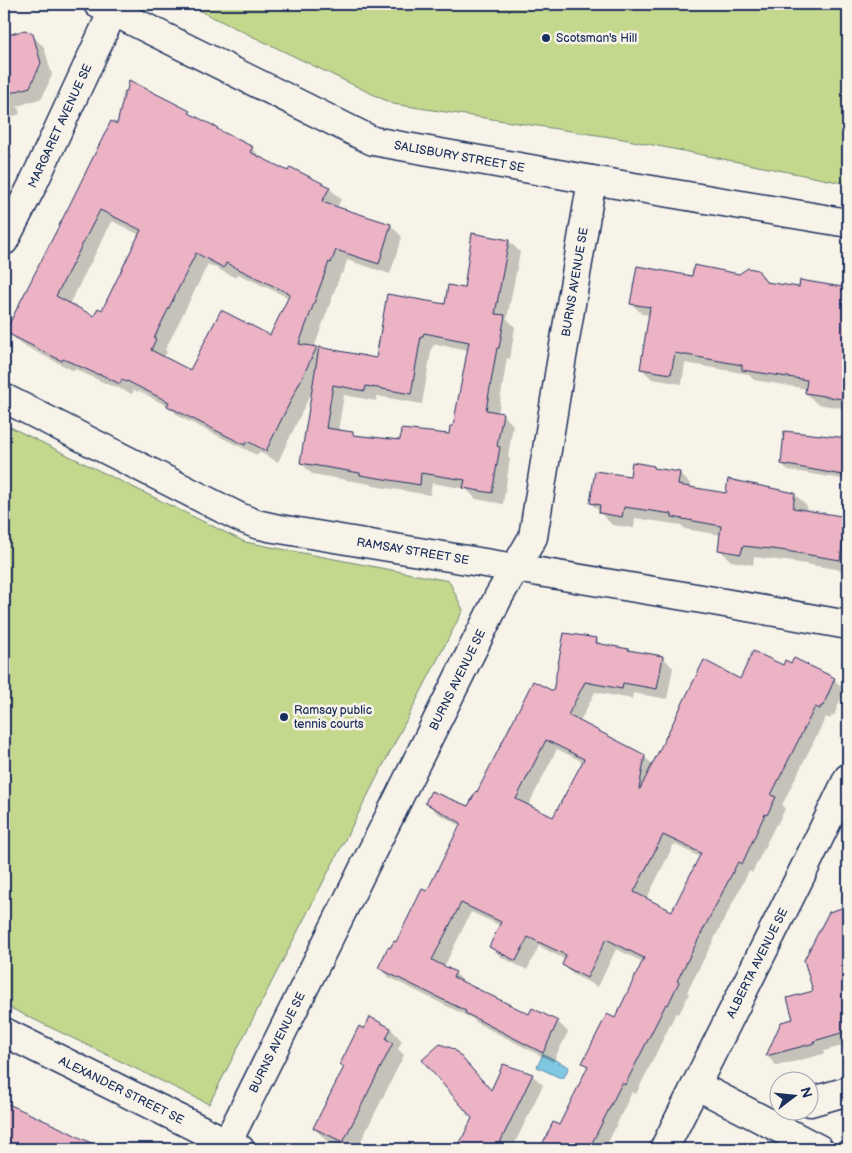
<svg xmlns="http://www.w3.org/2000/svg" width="852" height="1153" viewBox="0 0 852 1153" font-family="'Balsamiq Sans',sans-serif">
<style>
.green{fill:#c3d88d;stroke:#6f8476}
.water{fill:#80c8e1;stroke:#588bad}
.shadow{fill:#0003;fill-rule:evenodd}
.building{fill:#ecb3c5;stroke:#1b2f5e;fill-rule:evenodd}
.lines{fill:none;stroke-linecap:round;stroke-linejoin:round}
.street-casing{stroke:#1b2f5e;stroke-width:31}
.street{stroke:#f7f3e8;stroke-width:28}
.poi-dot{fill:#1b2f5e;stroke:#f7f3e8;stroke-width:2}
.labels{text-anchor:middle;stroke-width:5;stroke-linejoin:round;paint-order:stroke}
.poi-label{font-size:12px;fill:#1b2f5e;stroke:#f7f3e8;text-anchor:start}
.street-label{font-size:12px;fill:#1b2f5e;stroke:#f7f3e8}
</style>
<rect width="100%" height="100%" fill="#f7f3e8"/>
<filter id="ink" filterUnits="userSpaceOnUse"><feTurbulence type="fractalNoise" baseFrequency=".02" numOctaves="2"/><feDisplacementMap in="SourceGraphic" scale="10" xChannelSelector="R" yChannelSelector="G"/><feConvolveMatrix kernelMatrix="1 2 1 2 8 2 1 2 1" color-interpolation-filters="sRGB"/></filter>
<g filter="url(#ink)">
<!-- green -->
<path class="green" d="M192,4H848V184L623,139L393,104L202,12Z
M4,424L245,542L449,581L463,610L209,1104L4,1005Z"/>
<!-- water -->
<path class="water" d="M543,1054L569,1067L563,1079L537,1067Z"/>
<!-- shadow -->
<path class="shadow" d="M25,31L32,35L44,47L52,75L42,98L18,106L20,114L4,119V37Z
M189,112L196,118L218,129L222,133L252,148L264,160L288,173L329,188L341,199L337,208L391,225L402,237L390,274L347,260L343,274L341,273L314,348H316L319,352L377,360L447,306L465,289L509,241L520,252L507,319L515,327L510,359L507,358L498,414H502L513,425L508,457L510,459L503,504L476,499L466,489L432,483L430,495L373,486L370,484L312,474L301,463L312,391L278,462L259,452L257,455L180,417L169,407L139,391L138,392L134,390L132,394L112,385L111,386L75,369L74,371L19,343L7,331L118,126ZM112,221L140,235L102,312L95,318L69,305ZM208,264L236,278L238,274L289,298L270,337L190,371L164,358L167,352L165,350ZM434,344L468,350L454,428L450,435L401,441L355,436L353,434L338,431L344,395L376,401L377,396L422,404L432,346L434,347Z
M4,132L12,158L4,161Z
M757,272L769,284L800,288L801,282L848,290V409L817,404L806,393L807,389L754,380L748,374L685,363L682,384L652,379L641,368L650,315L642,314L631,303L693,278L740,275Z
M785,433L848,439V480L788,470L782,464Z
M653,467L656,469L680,473L691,485V488L727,494H795L807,506L806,511L848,518V571L793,562L754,557L753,565L731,561L719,549L721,535L685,529L681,525L635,518L634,528L612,525L591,503L631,478Z
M596,639L602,645L628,650L630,652L663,657L673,668L667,699L633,693L632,699L595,692L579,723L644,756L653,765L740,680L783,667L834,679L844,690L834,716L832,715L830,719L826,717L782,805L785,809L777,825L776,824L752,873L749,871L687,992L689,994L679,1014L676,1013L636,1094L632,1092L605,1149H541L554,1124L559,1126L588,1068L584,1063L616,1019L643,962L616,949L598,987L574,975L563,965L566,960L539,946L527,970L501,957L490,946L501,926L471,912L444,967L455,973L465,983L530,1016L532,1010L558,1022L568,1032L553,1062L477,1023L473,1019L390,978L380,967L391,950L396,943L428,893L461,826L437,813L427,803L469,807L478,794ZM557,749L583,762L554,819L528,806ZM674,844L700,857L673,913L646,900Z
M846,908L848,910V1044L824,1051V1054L777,1066L767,1056L782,1023L795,1020L814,991Z
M370,1019L391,1029L402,1041L398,1049L404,1055L357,1149H347L326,1140L314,1128Z
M454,1050L491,1091L532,1075L543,1085L512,1149H458L474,1118Z
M4,1102L16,1107L20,1111L100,1149H4Z"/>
<!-- building -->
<path class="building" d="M25,30L33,34L41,63L30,87L4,95V36Z
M129,80L190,111L189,113L218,128L217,129L253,147L250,152L288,171L290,167L330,187L322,202L391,224L379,264L336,250L331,263L329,262L299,344L317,347L266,451L247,441L245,445L167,406L169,402L127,381L126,382L122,379L120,384L100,374L99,375L63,359L62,361L5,332L70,204L111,121L117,124L125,91H127ZM100,210L141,230L102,310L98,308L94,316L56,296ZM196,253L224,268L226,263L290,294L270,335L221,310L190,370L151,350L156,339L154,338Z
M472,233L509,240L495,314L505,315L499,348H497L486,410L503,413L497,446L500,447L492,493L463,488L465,480L421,473L420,485L360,475V473L300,463L319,347L376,358L387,294L445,304L448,285L464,288ZM424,333L469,342L453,426H450L449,434L401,429L400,440L353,435V432L326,428L333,385L365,391L366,386L411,394L421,336H423Z
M694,265L739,274L748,268L758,270L766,282L799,287L800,280L848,288V400L805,393L807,380L742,370V365L675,353L671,374L640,369L650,307L630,304L637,266L692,276Z
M784,431L848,438V476L781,464Z
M632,462L654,466V468L680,472L678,485L726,493L728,479L795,493L793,508L847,517L840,560L780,550L743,546L741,554L718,550L721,526L672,517V514L624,507L622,517L599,513L600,505L590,503L595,471L630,476Z
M564,633L597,638L596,643L629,649L628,650L663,656L657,689L623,683L622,689L585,682L568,715L645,755L639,789H640L704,660L740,679L753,651L783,665L785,660L791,663L794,658L835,678L823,706H821L820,709L815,707L771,795L776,797L767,815L765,814L742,864L738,862L677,981L679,982L668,1005L666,1004L625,1085L622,1083L589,1149H540L553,1122L559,1125L575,1093L588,1066L582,1063L607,1014L615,1018L644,958L606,939L587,978L562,965L566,955L528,937L516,961L489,947L501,922L461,903L432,960L456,972L453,977L529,1014L532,1008L558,1021L543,1053L465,1013L466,1011L378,968L388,947L390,948L394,941L396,942L422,889L427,891L461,823L425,803L431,791L468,806L476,791L477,792L533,681L553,691ZM546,740L584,759L553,817L516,799ZM663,835L701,853L672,911L634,892Z
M848,906V1031L814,1041L815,1043L766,1056L781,1022L793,1019L787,998L813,991L804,960L829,912Z
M370,1017L391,1028L386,1039L393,1043L343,1142L313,1128L344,1067L340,1064L359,1026L364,1029Z
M440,1044L454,1049L491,1090L503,1064L533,1074L497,1149H457L472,1118L422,1060Z
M4,1102L65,1130L103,1149H4Z"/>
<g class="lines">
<defs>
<g id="street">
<path id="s1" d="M98,4L373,141L592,180L848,223"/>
<path id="s2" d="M4,241L32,186L113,11"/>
<path id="s3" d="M4,398L239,517L256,524L274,528L702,599L848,625"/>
<path id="s4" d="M4,1032L240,1149"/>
<path d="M696,1085L819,1149"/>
<path d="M810,1102L848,1091"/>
<path id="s5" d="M224,1149L499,596L533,537L559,375L592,180"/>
<path id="s6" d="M664,1149L804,869L848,778"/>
</g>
</defs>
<!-- street casing -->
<use href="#street" class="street-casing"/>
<!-- street -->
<use href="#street" class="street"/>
</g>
</g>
<!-- markers -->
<g class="poi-dot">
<circle cx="546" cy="38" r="5"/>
<circle cx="284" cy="717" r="5"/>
</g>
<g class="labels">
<!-- poi labels -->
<g class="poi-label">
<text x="556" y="42">Scotsman's Hill</text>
<text x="294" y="714">Ramsay public<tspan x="294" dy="14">tennis courts</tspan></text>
</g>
<!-- street labels -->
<g class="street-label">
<text dy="4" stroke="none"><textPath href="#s2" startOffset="128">MARGARET AVENUE SE</textPath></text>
<text dy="4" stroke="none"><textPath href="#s1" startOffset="395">SALISBURY STREET SE</textPath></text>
<text dy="4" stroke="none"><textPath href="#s5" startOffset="944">BURNS AVENUE SE</textPath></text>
<text dy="4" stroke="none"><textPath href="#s3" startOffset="441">RAMSAY STREET SE</textPath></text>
<text dy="4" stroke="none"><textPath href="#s5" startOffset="524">BURNS AVENUE SE</textPath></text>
<text dy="4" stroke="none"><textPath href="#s6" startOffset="208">ALBERTA AVENUE SE</textPath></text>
<text dy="4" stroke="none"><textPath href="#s5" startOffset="119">BURNS AVENUE SE</textPath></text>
<text dy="4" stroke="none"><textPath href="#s4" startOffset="131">ALEXANDER STREET SE</textPath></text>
</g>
</g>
<!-- margin -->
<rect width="852" height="1153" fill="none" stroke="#f7f3e8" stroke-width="20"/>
<rect x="10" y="10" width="832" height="1133" fill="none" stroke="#1b2f5e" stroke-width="2" filter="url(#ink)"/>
<!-- north arrow -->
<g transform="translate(794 1096) rotate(74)"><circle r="24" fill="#f7f3e8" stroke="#9fa5b1"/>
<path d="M0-4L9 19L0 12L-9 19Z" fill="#1b2f5e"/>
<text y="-8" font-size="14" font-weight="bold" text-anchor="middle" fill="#1b2f5e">N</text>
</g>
</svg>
